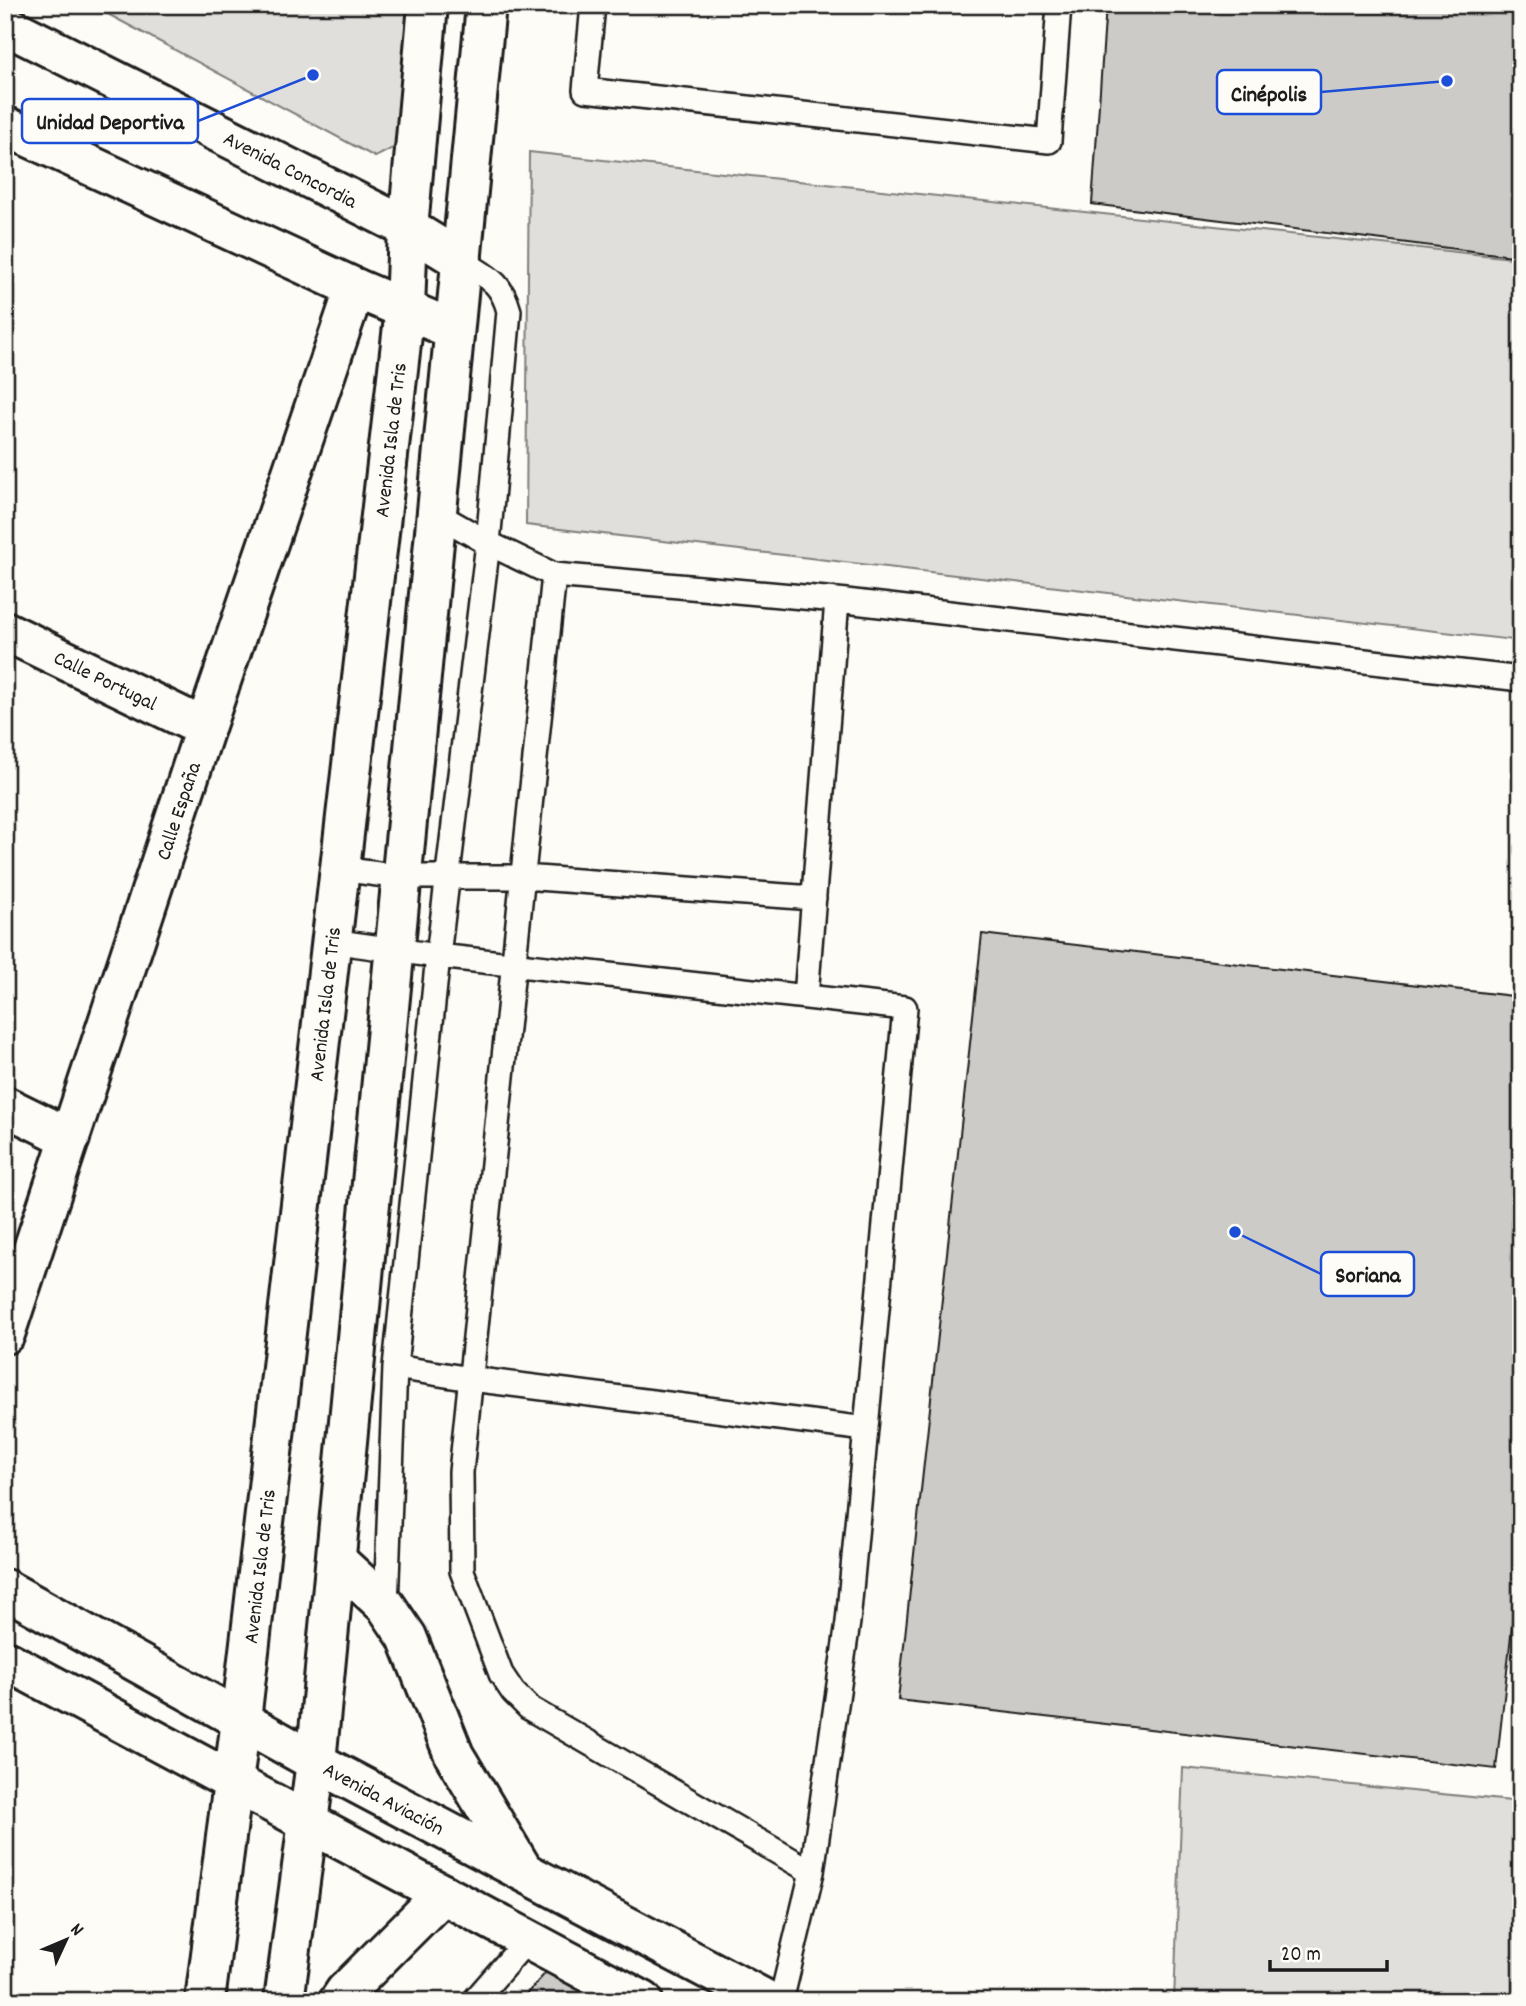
<svg xmlns="http://www.w3.org/2000/svg" width="1526" height="2006" viewBox="0 0 1526 2006" font-family="Dekko,sans-serif">
<style>
.green{fill:#e0dfdb;stroke:#7e7e7c;stroke-width:2}
.building{fill:#cccbc8;stroke:#1c1c1c;stroke-width:2}
.lines{fill:none;stroke-linecap:round;stroke-linejoin:round}
.service-casing{stroke:#1c1c1c;stroke-width:28}
.minor-casing{stroke:#1c1c1c;stroke-width:44}
.tertiary-casing{stroke:#1c1c1c;stroke-width:44}
.secondary-casing{stroke:#1c1c1c;stroke-width:44}
.service{stroke:#fdfcf7;stroke-width:23}
.minor{stroke:#fdfcf7;stroke-width:38}
.tertiary{stroke:#fdfcf7;stroke-width:38}
.secondary{stroke:#fdfcf7;stroke-width:38}
.labels{text-anchor:middle;stroke-width:5;stroke-linejoin:round;paint-order:stroke}
.street-label{font-size:21px;fill:#1c1c1c;stroke:#fdfcf7}
.leader{fill:none;stroke:#1d4ed8;stroke-width:2.5}
.callout-dot{fill:#1d4ed8;stroke:#fdfcf7;stroke-width:2.5}
.callout{fill:#fdfcf7;stroke:#1d4ed8;stroke-width:2.5}
.callout-label{font-size:23px;text-anchor:middle;font-weight:bold;fill:#1c1c1c}
</style>
<rect width="100%" height="100%" fill="#fdfcf7"/>
<filter id="ink" filterUnits="userSpaceOnUse"><feTurbulence type="fractalNoise" baseFrequency=".0143" numOctaves="2"/><feDisplacementMap in="SourceGraphic" scale="14" xChannelSelector="R" yChannelSelector="G"/><feConvolveMatrix kernelMatrix="1 2 1 2 8 2 1 2 1" color-interpolation-filters="sRGB"/></filter>
<g filter="url(#ink)">
<!-- green -->
<path class="green" d="M91,5H409L397,146L375,157Z
M529,152L1521,259V641L526,525Z
M1183,1768L1521,1802V2001H1174Z"/>
<!-- building -->
<path class="building" d="M1106,5H1521V257L1092,204Z
M982,934L1521,997V1546L1496,1769L898,1700Z
M549,1969L596,2001H520Z"/>
<g class="lines">
<defs>
<path id="service" d="M593,5L585,90L1049,141L1059,5
M437,514L488,543L554,575L837,600L1521,679
M554,575L461,1472L462,1571L501,1674L513,1692L529,1708L812,1872
M340,869L401,877H523L814,898
M331,941L438,956L905,1008L848,1622L812,1872L781,2001
M806,997L837,600
M395,1367L471,1379L866,1429
M386,1606L395,1367L438,956L488,543L509,311C501,281 487,277 462,261
M474,2001L528,1939"/>
<g id="minor">
<path id="s1" d="M5,631L205,728"/>
<path d="M5,1106L70,1138"/>
<path id="s2" d="M5,1334L205,728L355,288"/>
<path id="s3" d="M316,1762L768,2001"/>
<path d="M308,1822L643,2001"/>
</g>
<g id="tertiary">
<path id="s4" d="M5,25L408,228L462,261"/>
<path d="M5,126L355,288L454,330"/>
</g>
<g id="secondary">
<path d="M336,1560L386,1606L407,1637L454,1755L522,1869"/>
<path d="M5,1589L316,1762"/>
<path d="M5,1660L308,1822"/>
<path id="s5" d="M205,2001L241,1720L405,309L408,228L428,5"/>
<path d="M284,2001L316,1762L486,5"/>
<path d="M339,2001L345,1992L443,1894"/>
</g>
</defs>
<!-- service casing -->
<use href="#service" class="service-casing"/>
<!-- minor casing -->
<use href="#minor" class="minor-casing"/>
<!-- tertiary casing -->
<use href="#tertiary" class="tertiary-casing"/>
<!-- secondary casing -->
<use href="#secondary" class="secondary-casing"/>
<!-- service -->
<use href="#service" class="service"/>
<!-- minor -->
<use href="#minor" class="minor"/>
<!-- tertiary -->
<use href="#tertiary" class="tertiary"/>
<!-- secondary -->
<use href="#secondary" class="secondary"/>
</g>
</g>
<g class="labels">
<!-- street labels -->
<g class="street-label">
<text dy="7" stroke="none"><textPath href="#s4" startOffset="320">Avenida Concordia</textPath></text>
<text dy="7" stroke="none"><textPath href="#s5" startOffset="1572">Avenida Isla de Tris</textPath></text>
<text dy="7" stroke="none"><textPath href="#s1" startOffset="112">Calle Portugal</textPath></text>
<text dy="7" stroke="none"><textPath href="#s2" startOffset="551">Calle España</textPath></text>
<text dy="7" stroke="none"><textPath href="#s5" startOffset="1004">Avenida Isla de Tris</textPath></text>
<text dy="7" stroke="none"><textPath href="#s5" startOffset="438">Avenida Isla de Tris</textPath></text>
<text dy="7" stroke="none"><textPath href="#s3" startOffset="77">Avenida Aviación</textPath></text>
</g>
</g>
<!-- callouts -->
<path class="leader" d="M1447 81L1321 92M313 75L198 121M1235 1232L1321 1274"/>
<g class="callout-dot">
<circle cx="1447" cy="81" r="7"/>
<circle cx="313" cy="75" r="7"/>
<circle cx="1235" cy="1232" r="7"/>
</g>
<g class="callout">
<rect x="1217" y="70" width="104" height="44" rx="7"/>
<rect x="22" y="99" width="176" height="44" rx="7"/>
<rect x="1321" y="1252" width="93" height="44" rx="7"/>
</g>
<g class="callout-label">
<text x="1269" y="101">Cinépolis</text>
<text x="110" y="129">Unidad Deportiva</text>
<text x="1368" y="1282">Soriana</text>
</g>
<!-- margin -->
<rect width="1526" height="2006" fill="none" stroke="#fdfcf7" stroke-width="28"/>
<rect x="14" y="14" width="1498" height="1978" fill="none" stroke="#1c1c1c" stroke-width="2.5" filter="url(#ink)"/>
<!-- north arrow -->
<g transform="translate(66 1940) rotate(46)" stroke="#fdfcf7" stroke-width="5" paint-order="stroke">
<path d="M0-5L12 26L0 18L-12 26Z" fill="#1c1c1c"/>
<text y="-10" font-size="19" font-weight="bold" text-anchor="middle" fill="#1c1c1c">N</text>
</g>
<!-- scale -->
<path d="M1270 1960v10h117v-10" fill="none" stroke="#1c1c1c" stroke-width="3.5"/>
<text x="1281" y="1960" font-size="21" fill="#1c1c1c" stroke="#fdfcf7" stroke-width="5" paint-order="stroke">20 m</text>
</svg>
